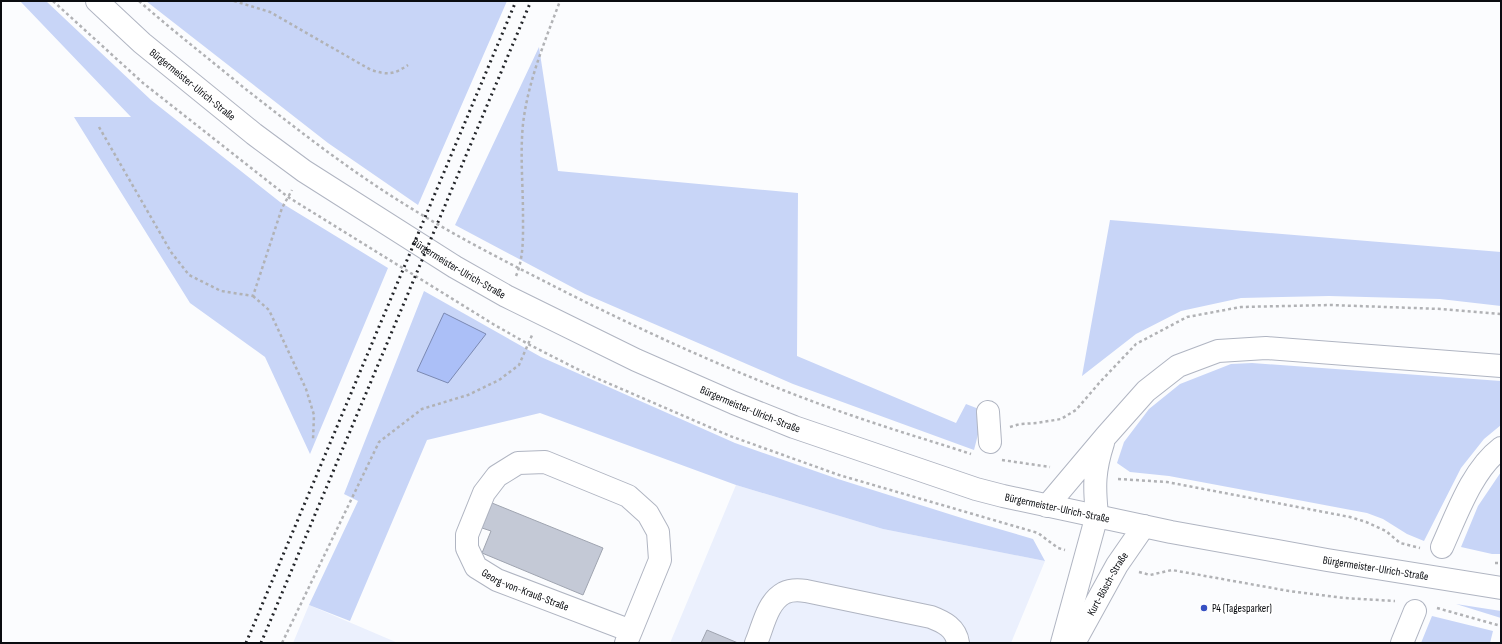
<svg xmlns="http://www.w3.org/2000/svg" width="1502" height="644" viewBox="0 0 1502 644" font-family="'Sofia Sans Condensed',sans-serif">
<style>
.built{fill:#ebf0fd}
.green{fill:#c8d5f7}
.water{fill:#abbff7;stroke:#7b89b2}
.building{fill:#c4c9d6;stroke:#9fa4b0}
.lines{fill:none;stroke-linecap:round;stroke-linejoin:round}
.minor-casing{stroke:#b0b5c2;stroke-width:24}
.major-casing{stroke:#b0b5c2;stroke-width:24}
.highway-casing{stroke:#b0b5c2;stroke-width:24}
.path{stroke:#b1b2b5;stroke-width:2.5;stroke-dasharray:3 3;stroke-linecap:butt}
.minor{stroke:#fff;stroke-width:22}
.major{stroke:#fff;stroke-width:22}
.highway{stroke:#fff;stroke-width:22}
.rail{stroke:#232529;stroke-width:3;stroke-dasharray:2 4;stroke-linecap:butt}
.poi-dot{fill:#3650c2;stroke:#fff;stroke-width:1.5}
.labels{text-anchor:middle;stroke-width:4;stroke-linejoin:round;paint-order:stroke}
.street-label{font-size:11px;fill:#0a0c10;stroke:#fff}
.poi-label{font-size:11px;fill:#0a0c10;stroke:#fff;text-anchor:start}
</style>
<rect width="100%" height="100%" fill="#fbfcfe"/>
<!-- built -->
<path class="built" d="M736,485L883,529L1045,561L1011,643H670Z
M309,605L398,643H293Z"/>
<!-- green -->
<path class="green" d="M20,1H46L151,100L280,202L388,268L310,454L265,357L190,303L74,117H131Z
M146,1H507L418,205L328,143Z
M539,47L558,171L798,193L797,356L956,423L966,404L984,411L974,450L793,384L585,294L455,225Z
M1110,220L1501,252V306L1440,299L1329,296L1241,298L1181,311L1136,334L1082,376Z
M424,291L541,357L735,443L838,479L968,520L1033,539L1045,561L883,529L736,485L540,413L427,440L350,621L309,605L358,501L344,494Z
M1252,363L1501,381V425L1484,439L1461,468L1424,541L1407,534L1383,519L1367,513L1169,476L1130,472L1117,463L1124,442L1149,409L1180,384L1231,364Z
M1501,472V554H1492L1461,547L1478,506Z
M1456,604L1501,611V618Z
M1432,616L1493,631L1490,643H1421Z"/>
<!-- water -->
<path class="water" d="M444,313L486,334L448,383L417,371Z"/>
<!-- building -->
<path class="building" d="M492,503L603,548L583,595L482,553L491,531L482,528Z
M707,630L738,643H701Z"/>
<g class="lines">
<defs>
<g id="minor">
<path d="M988,412L990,442"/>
<path d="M1442,547C1457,514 1472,470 1501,448"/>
<path id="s1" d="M626,643L631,631L660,560L658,532L648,514L628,496L545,462L518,463L497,476L484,493L467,535V548L476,567L497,580L631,631"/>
<path d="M756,643C763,627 767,602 784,593C790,590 799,590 806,591L931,617C944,622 956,628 958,643"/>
<path d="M1062,643L1097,515"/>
<path id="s2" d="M1074,643L1117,565L1144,526"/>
<path d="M1402,643L1415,611"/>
</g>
<g id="major">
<path id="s3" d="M97,1L142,43L254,134L304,171L455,267L506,296L636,360L734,403L794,427L976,489L1003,496L1171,532L1327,560L1501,588"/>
</g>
<path id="highway" d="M1047,506L1106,436L1146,391L1178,366L1218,351L1266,348L1501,366
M1097,515C1094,486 1094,471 1103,443"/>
</defs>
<!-- minor casing -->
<use href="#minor" class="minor-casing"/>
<!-- major casing -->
<use href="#major" class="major-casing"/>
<!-- highway casing -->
<use href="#highway" class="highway-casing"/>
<!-- path -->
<path class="path" d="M53,1L143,83L288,197L493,324L528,344L587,374L730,436L839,475L1038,533L1058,548L1065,550
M139,1C173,31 208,58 243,87C298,130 354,174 414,210C454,235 495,256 536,277C647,334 761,386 880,425C910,435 941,444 971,454
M234,1L270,12L371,70C388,75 393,75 408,65
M99,127L171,252L189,275L221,291L253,296L282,208L292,190
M516,276C524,257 523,236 523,215C523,185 520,154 523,124C528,81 545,41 560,1
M253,296L269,310L306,389L314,415L313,440
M1010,427L1020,424L1037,423L1061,419L1076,410L1100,382L1136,344L1187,317L1241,307L1330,305L1442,309L1501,314
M1002,460L1050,467
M1118,479L1167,482L1350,517L1366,522L1386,531L1400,543L1420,548
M1495,563H1501
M1139,572L1150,575L1172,570L1289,591L1344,598L1395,601
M1437,608L1501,626
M282,643L379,442L422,409L468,395L499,380L519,365L533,333"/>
<!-- minor -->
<use href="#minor" class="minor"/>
<!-- major -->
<use href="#major" class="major"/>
<!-- highway -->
<use href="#highway" class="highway"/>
<!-- rail -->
<path class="rail" d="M246,643L516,1
M261,643L531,1"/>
</g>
<!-- markers -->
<circle class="poi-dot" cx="1204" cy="608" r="4"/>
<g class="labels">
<!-- street labels -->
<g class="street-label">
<text dy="4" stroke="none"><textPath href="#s3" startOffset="127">Bürgermeister-Ulrich-Straße</textPath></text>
<text dy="4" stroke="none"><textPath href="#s3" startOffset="451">Bürgermeister-Ulrich-Straße</textPath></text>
<text dy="4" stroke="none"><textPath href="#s3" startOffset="775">Bürgermeister-Ulrich-Straße</textPath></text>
<text dy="4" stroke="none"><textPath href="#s3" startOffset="1098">Bürgermeister-Ulrich-Straße</textPath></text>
<text dy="4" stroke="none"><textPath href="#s3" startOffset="1422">Bürgermeister-Ulrich-Straße</textPath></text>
<text dy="4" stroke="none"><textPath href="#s2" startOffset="68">Kurt-Bösch-Straße</textPath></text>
<text dy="4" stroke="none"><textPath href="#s1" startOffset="462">Georg-von-Krauß-Straße</textPath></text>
</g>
<!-- poi labels -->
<g class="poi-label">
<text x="1212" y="612">P4 (Tagesparker)</text>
</g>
</g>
<!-- border -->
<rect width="1502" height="644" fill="none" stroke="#0a0c10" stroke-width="4"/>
</svg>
